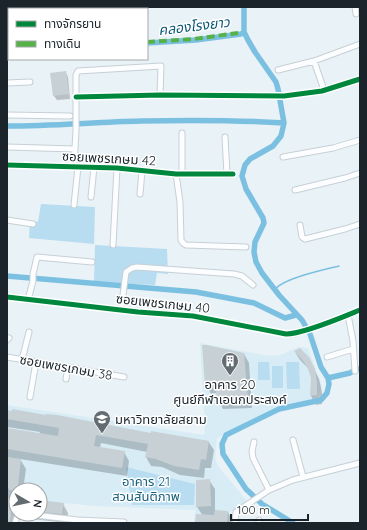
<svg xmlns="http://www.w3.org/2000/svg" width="367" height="530" viewBox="0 0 367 530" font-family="Quicksand,'Noto Sans Thai',sans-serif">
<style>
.built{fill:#d8ecf6}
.green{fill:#b8ddf0}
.shadow{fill:#0003}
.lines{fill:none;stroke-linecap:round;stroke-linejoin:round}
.stream{stroke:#7cc0e1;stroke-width:1.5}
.canal{stroke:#7cc0e1;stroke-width:5.5}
.building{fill:#c7d0d4}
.street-casing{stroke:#c7d0d6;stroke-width:7}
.street{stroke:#fcfdfe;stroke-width:5}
.quiet{stroke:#55b246;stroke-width:4;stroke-dasharray:8 4;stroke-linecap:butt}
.cycleway-casing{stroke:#fff;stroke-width:8}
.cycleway{stroke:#00873e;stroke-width:5}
.labels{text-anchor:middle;stroke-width:3;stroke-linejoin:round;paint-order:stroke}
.street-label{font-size:13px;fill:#1a242a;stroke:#fff}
.poi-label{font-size:13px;fill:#1a242a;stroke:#fff}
.park-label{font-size:13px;fill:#155e7c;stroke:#fff}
.water-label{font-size:14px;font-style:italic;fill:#0c5877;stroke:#fff}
</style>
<rect width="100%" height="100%" fill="#e9f2f6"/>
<!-- built -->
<path class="built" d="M200,343L269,356L281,355L298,347L308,348L322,386L318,396L313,399L278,406L225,433L217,439L215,458L218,466L247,501L230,512L229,523H194L195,510L95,506L65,503L62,519L23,514H40V490H16V513H12L11,523H7V405L204,435L205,427Z"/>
<!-- green -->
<path class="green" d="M41,204L95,207L94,244L29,238L30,221L38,222Z
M95,245L167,249L168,274L157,273L155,285L94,282Z
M258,362H269L270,380H258Z
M286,362H299L300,389H287Z
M272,366H283V388H272Z
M126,467L195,484L194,505H132Z"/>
<!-- shadow -->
<path class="shadow" d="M66,73L68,77L70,99L57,100L54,96Z
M295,352L313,367L319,379L322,392V404L316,405L311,396L312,378L309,369L300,360Z
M244,354L249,363L252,408L223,409L218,400L217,393L211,394L206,385Z
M7,411L151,434L208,441L214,450L211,468H205L204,478L180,475L162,467L151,466L146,457L147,452L101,443L100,448L124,452L129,461L127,476L20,459L26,469L23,490H16V514H40V501L63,504L68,513L67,523L32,519L28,521L25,519L17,520L16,523H7V429L39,434L40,432L7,427Z
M209,480L215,489V511L228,512L233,523H196L203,516L197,507Z"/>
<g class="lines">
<!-- stream -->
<path class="stream" d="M275,289C285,278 323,270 339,266"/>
<!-- canal -->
<path class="canal" d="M244,7V32L248,40L255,52L276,82L278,89L284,123L281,136L273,146L250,159L245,165L242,176L246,189L263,218L264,223L255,242L254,252L256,262L262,273L279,295L302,320L310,334L321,367L328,378L329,384L327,393L321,400L279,409L226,435L222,444L223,454L246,489L262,504L293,523
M7,43H9
M147,43L196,40L241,34L244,32
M7,126C52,126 96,122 141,121C189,120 236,120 284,123
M7,276L196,292L254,303L285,318L296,315
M359,369H360
M328,378L350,373L353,371"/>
</g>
<!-- building -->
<path class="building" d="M66,71L69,94L53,96L50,73Z
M202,345H207L244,353L248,400H217L215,384L205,385Z
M300,348L309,357L315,369L317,382V395L310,396L311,378L308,369L304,362L294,351Z
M12,409L46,415V414L57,415L151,433V431L209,441L206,460L201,459L199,470L174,466L156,459L145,457L148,444L96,435L94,446L125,451L122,468L7,449V428L58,436L59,428L7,419V410L12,411Z
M7,457L21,459L18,486L16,489L13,491L10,490L7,487Z
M210,479L211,506L196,507V480Z
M7,498H13L10,523H7Z
M40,500L64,503L62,514L40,512Z
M215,510L228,511L227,523H195L196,514L214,515Z"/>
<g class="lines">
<defs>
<path id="street" d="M20,7V9
M355,7L356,14
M39,9V7
M314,61L324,90
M278,70L314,61L360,44
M7,83L30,82
M76,97L160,95L284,96L322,91L360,79
M7,115L70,116
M225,137L227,174
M7,147L75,149
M283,157L333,148L360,140
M7,165L117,168L176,174H233
M74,166L76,130V75L78,71L161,66L160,95
M176,174L180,202L181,240L183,243L186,245L246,247
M182,174V133
M295,190L345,178L360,173
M140,194L142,170
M91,197L94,167
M74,205L78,167
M7,220L33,224
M300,225L302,237L305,239L345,229L360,224
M113,245L117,168
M7,297L138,312L193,316L286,334C304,334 343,317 360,310
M28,300L33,281V274L37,257L92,262
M121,310L126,272L132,268L137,267L234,274L242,276L253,285
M348,315L353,341L355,371
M7,340L9,338
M7,357L124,377
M327,357L353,349
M22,360L29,332
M66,379L68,368
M30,397L36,362
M293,440L303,477
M254,442L252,451L253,458L269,490
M26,514L78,520L124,522
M15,523L18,514
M235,523L236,512L269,490L293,480L360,463
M259,523V520"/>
</defs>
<!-- street casing -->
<use href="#street" class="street-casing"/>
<!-- street -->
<use href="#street" class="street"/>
<!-- quiet -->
<path class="quiet" d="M7,40H9
M147,42L194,39L238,33"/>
<defs>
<path id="cycleway" d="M76,97L160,95L284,96L322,91L360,79
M7,165L117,168L176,174H233
M7,297L138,312L193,316L286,334C304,334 343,317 360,310"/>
</defs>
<!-- cycleway casing -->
<use href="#cycleway" class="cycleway-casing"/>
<!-- cycleway -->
<use href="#cycleway" class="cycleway"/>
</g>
<!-- icons -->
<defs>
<symbol id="building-pin" viewBox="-11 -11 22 30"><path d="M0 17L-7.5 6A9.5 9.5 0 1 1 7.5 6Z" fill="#626c71" stroke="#fff"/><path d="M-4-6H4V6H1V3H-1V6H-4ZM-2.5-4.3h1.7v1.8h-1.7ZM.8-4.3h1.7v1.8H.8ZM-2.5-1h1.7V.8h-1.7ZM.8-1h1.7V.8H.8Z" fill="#fff"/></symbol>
<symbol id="university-pin" viewBox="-11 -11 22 30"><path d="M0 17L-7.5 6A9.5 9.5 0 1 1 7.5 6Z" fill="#626c71" stroke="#fff"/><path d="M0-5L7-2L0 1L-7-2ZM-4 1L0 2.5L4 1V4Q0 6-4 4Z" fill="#fff"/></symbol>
</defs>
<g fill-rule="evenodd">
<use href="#building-pin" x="220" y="351" width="20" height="27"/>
<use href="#university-pin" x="92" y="409" width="20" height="27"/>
</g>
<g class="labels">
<!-- street labels -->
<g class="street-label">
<text transform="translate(109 158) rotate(3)" y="5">ซอยเพชรเกษม 42</text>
<text transform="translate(163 303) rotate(6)" y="5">ซอยเพชรเกษม 40</text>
<text transform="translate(66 367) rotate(10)" y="5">ซอยเพชรเกษม 38</text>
</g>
<!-- poi labels -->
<g class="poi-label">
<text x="230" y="389">อาคาร 20<tspan x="230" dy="15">ศูนย์กีฬาเอนกประสงค์</tspan></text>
<text x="115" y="424" text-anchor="start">มหาวิทยาลัยสยาม</text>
</g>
<!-- park labels -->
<g class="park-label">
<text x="146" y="486">อาคาร 21<tspan x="146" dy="15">สวนสันติภาพ</tspan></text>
</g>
<!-- water labels -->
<g class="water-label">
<text transform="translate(194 26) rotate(-7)" y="5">คลองโรงยาว</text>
</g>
</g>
<!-- border -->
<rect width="367" height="530" fill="none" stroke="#1a242a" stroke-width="16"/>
<!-- legend -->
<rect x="8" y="8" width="140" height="52" fill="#ffffff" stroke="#a3a7aa"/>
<rect x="16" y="21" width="20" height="6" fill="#00873e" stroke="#a3a7aa"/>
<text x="44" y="28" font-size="12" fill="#1a242a">ทางจักรยาน</text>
<rect x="16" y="41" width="20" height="6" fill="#55b246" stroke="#a3a7aa"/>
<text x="44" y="48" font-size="12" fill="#1a242a">ทางเดิน</text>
<!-- north arrow -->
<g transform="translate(28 502) rotate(99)"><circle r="19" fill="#ffffff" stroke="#a3a7aa"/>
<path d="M0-3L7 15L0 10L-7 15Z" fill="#626c71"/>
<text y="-6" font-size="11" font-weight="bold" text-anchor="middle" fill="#1a242a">N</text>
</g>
<!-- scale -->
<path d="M231 514v6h77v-6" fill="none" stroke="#1a242a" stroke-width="2"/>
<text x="237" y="514" font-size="12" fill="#1a242a" stroke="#ffffff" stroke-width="3" paint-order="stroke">100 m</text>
</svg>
